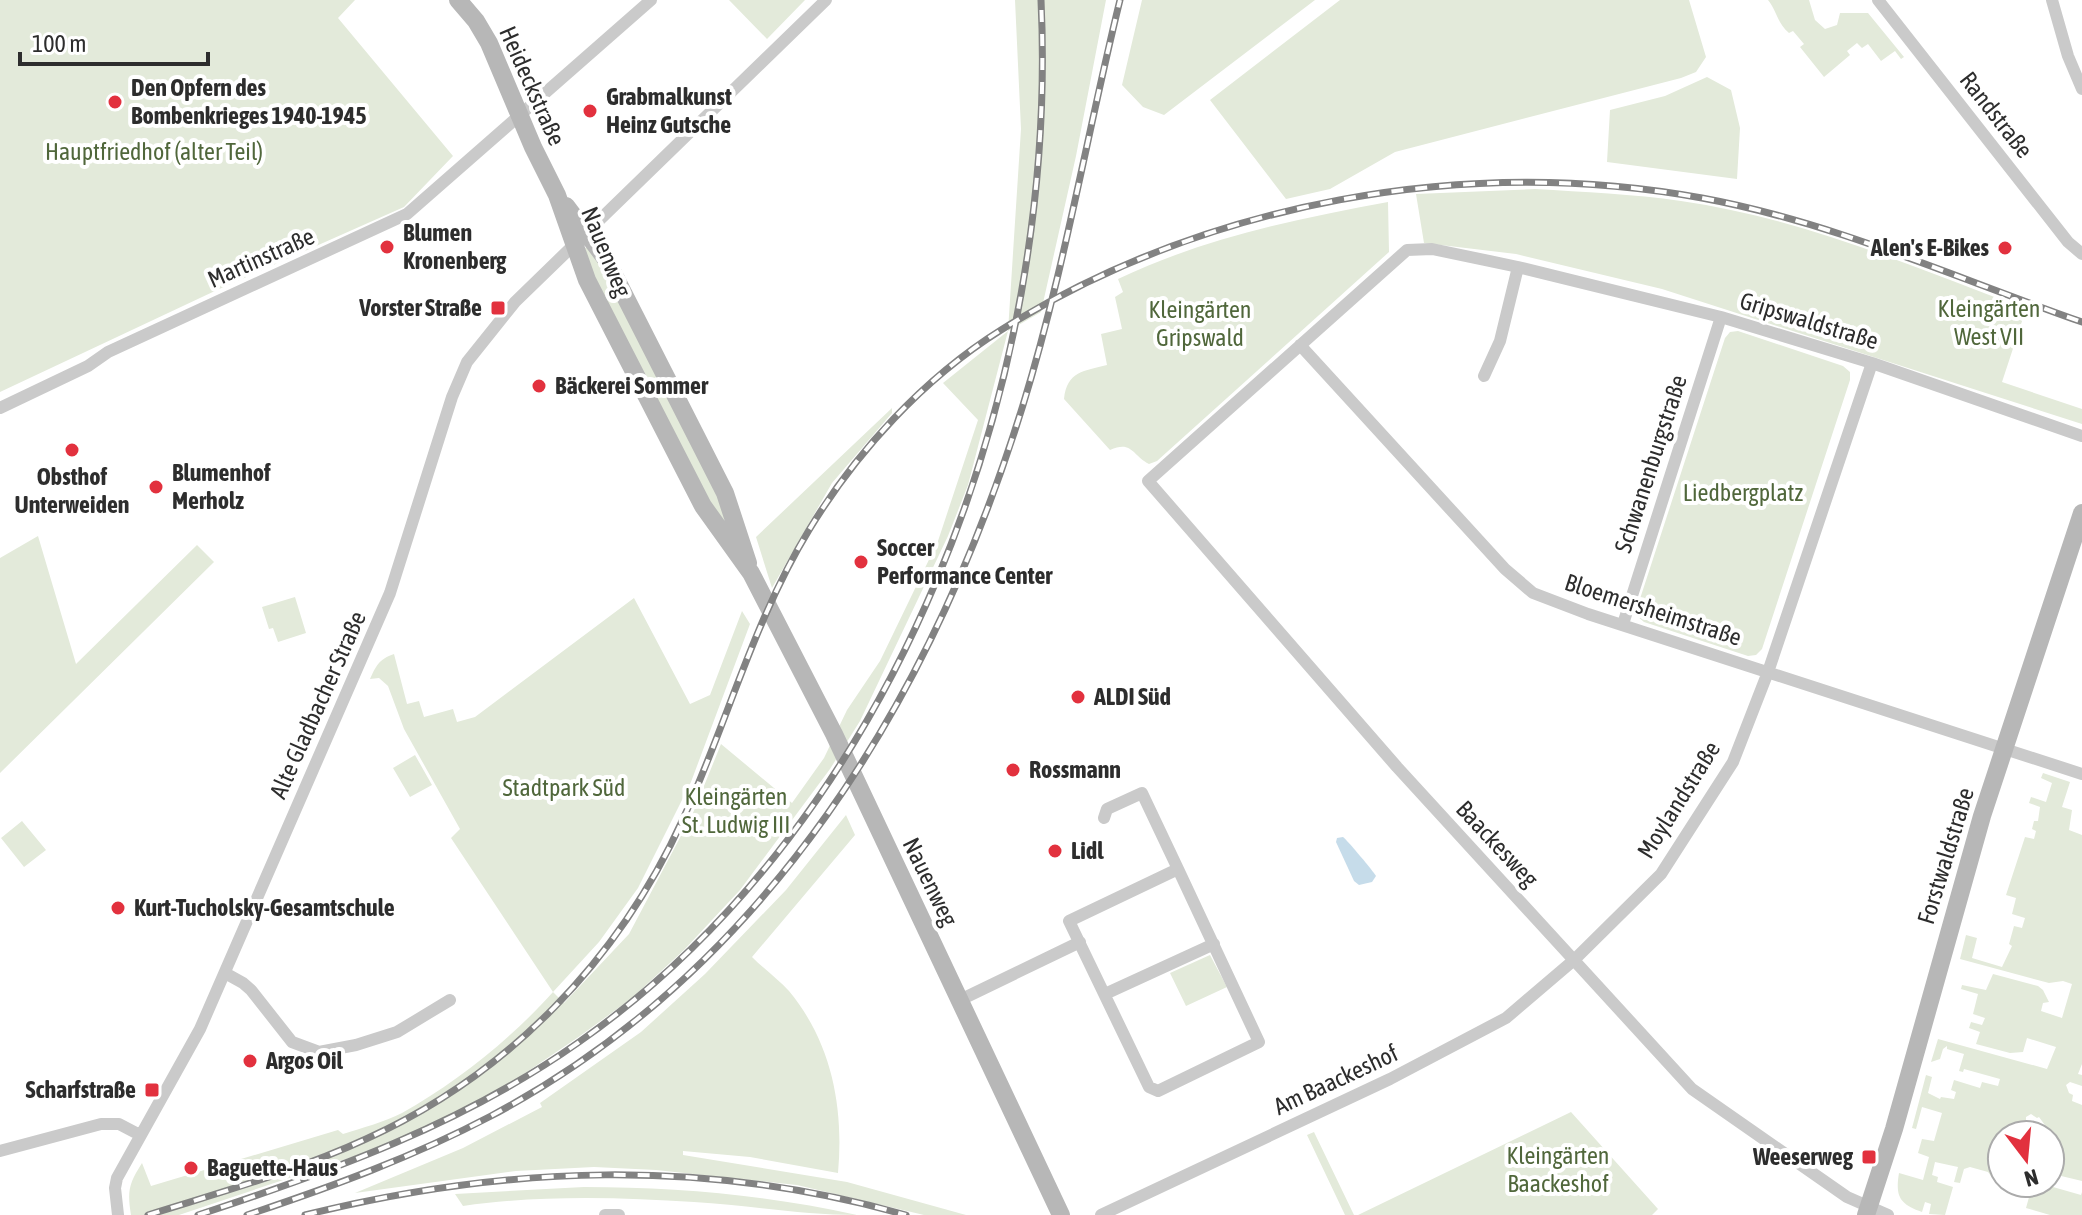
<svg xmlns="http://www.w3.org/2000/svg" width="2082" height="1215" viewBox="0 0 2082 1215" font-family="'Asap Condensed',sans-serif">
<style>
.green{fill:#e3eada}
.water{fill:#c6dcea}
.lines{fill:none;stroke-linecap:round;stroke-linejoin:round}
.street{stroke:#cacaca;stroke-width:12}
.secondary{stroke:#b7b7b7;stroke-width:18}
.rail-casing{stroke:#828282;stroke-width:7}
.rail{stroke:#fff;stroke-width:4;stroke-dasharray:12;stroke-linecap:butt}
.poi-dot{fill:#e2313e;stroke:#fff;stroke-width:3}
.labels{text-anchor:middle;stroke-width:8;stroke-linejoin:round;paint-order:stroke}
.street-label{font-size:24px;fill:#2d2d2d;stroke:#fff}
.poi-label{font-size:24px;font-weight:bold;fill:#2d2d2d;stroke:#fff;text-anchor:start}
.park-label{font-size:24px;fill:#50673b;stroke:#fff}
</style>
<rect width="100%" height="100%" fill="#fff"/>
<!-- green -->
<path class="green" d="M0,0H355L338,18L453,156L404,207L217,290L0,392Z
M729,0H805L767,39Z
M1015,0H1106L1076,156L1041,312L1008,331L968,485L948,536L860,721L830,769L740,890L684,950L632,998L580,1036L515,1080L444,1119L373,1150L179,1215H131C127,1190 129,1184 142,1163L151,1186L338,1130L343,1134C362,1128 384,1122 402,1113C456,1083 512,1038 553,992L451,838L460,829L404,729L388,686L379,678L370,679C376,666 379,659 394,654L407,704L419,701L424,717L453,709L457,722L475,717L634,598L690,704L710,695L742,611L750,624L691,782L638,888L599,942L553,992L564,1003L629,934L693,813L721,744L792,803L824,758L847,710L880,661L938,541L978,420L943,383L1008,331L1021,129Z
M1142,0H1315L1164,115L1143,107L1122,85Z
M1340,0H1689L1706,57L1696,72L1681,78L1395,152L1330,189L1286,199L1210,100Z
M1768,0H1809L1815,20L1825,29L1837,25L1840,13H1868L1904,57L1901,59L1895,51L1881,61L1868,44L1862,48L1857,43L1847,51L1850,55L1824,77L1800,47L1804,44L1793,31L1789,33C1777,23 1777,11 1768,0Z
M1707,77L1731,90L1740,128L1737,179L1607,162L1610,110L1665,96Z
M1535,189C1584,192 1633,194 1681,201C1801,218 1914,267 2026,309L2002,382L2082,409V424L1662,289L1516,254L1424,243L1416,194Z
M1388,202L1389,252L1157,461L1149,464C1132,455 1132,440 1110,450L1064,399C1067,371 1084,371 1107,365L1101,334L1122,329L1115,297L1123,292L1118,279C1204,238 1296,219 1388,202Z
M588,247L591,248L721,496L725,523L720,521L591,276L585,248Z
M1738,331L1843,366L1850,372V380L1762,649L1756,655L1748,656L1644,622L1637,616V608L1725,338L1730,332Z
M892,408V413L832,483L772,588L756,537Z
M38,536L76,664L197,545L214,562L0,773V558Z
M295,597L306,633L278,642L273,628L269,629L262,607Z
M415,755L432,785L410,797L393,768Z
M2043,773L2070,782L2062,807L2072,810L2069,830L2082,835V1064L2078,1074L2082,1075V1086L2070,1082L2066,1085L2069,1093L2073,1095L2072,1101L2082,1105V1181L2057,1175L2053,1187L2081,1195L2082,1192V1215H2050L2026,1208L2033,1183H2050V1135H2046L2047,1128L2039,1117L2037,1118L2031,1114L2026,1117V1124L2008,1135H2002V1176H1992V1174L1991,1176L1988,1172L1970,1167L1964,1169L1960,1183L1954,1182L1958,1167L1935,1162L1932,1175L1938,1177L1937,1182L1953,1187L1945,1215L1929,1214L1931,1204L1925,1202L1922,1212C1900,1204 1895,1197 1899,1173L1923,1180L1929,1157L1918,1153L1922,1139L1934,1141L1942,1113L1922,1107L1916,1129L1912,1128L1926,1075L1932,1077L1928,1093L1940,1099L1941,1097L1954,1099L1956,1092L1951,1090L1954,1080L1980,1088L1982,1082L1998,1086L2000,1079L1964,1069L1963,1072L1959,1071L1964,1054L1947,1049V1046L1943,1049L1940,1059L1931,1062L1938,1039L2047,1069L2056,1047L2027,1038L2023,1052L2010,1053L1976,1044L1980,1032L1969,1028L1971,1022L1982,1025L1985,1018L1973,1014L1978,994L1961,989L1962,985L1986,990L1993,974L2038,986L2043,990L2049,1002L2043,1003L2041,1011L2062,1018L2072,984L2063,981L2049,983L1960,959L1966,935L1977,938L1972,958L2002,967L2012,946L2009,944L2014,926L2022,928L2025,918L2012,914L2016,898L2006,895L2025,837L2034,839L2036,831L2032,829L2034,821H2038L2040,807L2029,803L2031,797L2046,802L2052,783L2041,778Z
M846,815L855,835L752,957C764,969 778,979 789,991C832,1043 844,1108 838,1173L750,1157L683,1151V1155L847,1182L966,1215H924L797,1185L656,1170L594,1167L516,1171L355,1193L463,1148L542,1107L540,1103L641,1032L705,974L786,890Z
M22,821L46,850L24,867L1,838Z
M1210,955L1227,987L1186,1006L1170,973Z
M1571,1112L1658,1209L1652,1215H1358Z
M1314,1132L1354,1215H1345L1307,1135Z
M584,1187C676,1187 767,1195 857,1215C802,1215 747,1205 694,1202C618,1197 539,1195 463,1206L455,1194Z"/>
<!-- water -->
<path class="water" d="M1343,837C1348,841 1373,871 1376,876L1372,882L1359,885L1354,881L1336,842L1337,838Z"/>
<g class="lines">
<!-- street -->
<path class="street" d="M1878,0L2068,242L2082,254
M2052,0L2068,56L2082,89
M1300,345L1505,569L1533,593L1588,614L2082,774
M1484,376L1500,341L1518,267
M0,408L88,366L108,352L407,214L651,0
M1623,624L1721,317
M1104,818L1107,809L1142,793L1178,869L1069,921L1149,1087L1158,1091L1259,1042L1178,869
M225,973L243,983L251,990L292,1042L319,1052L356,1045L397,1032L450,1000
M1105,994L1214,944
M960,1000L1080,942
M0,1151L101,1124H119L140,1135
M118,1215L115,1188L117,1178L200,1029L390,593L452,397L467,362L515,302L826,0
M605,1215H619
M1101,1215L1390,1079L1506,1018L1574,960L1661,874L1733,762L1768,672L1872,363
M1888,1215L1847,1197L1692,1089L1397,767L1148,481L1407,250L1432,249L1518,267L1721,317L1872,363L2082,436"/>
<!-- secondary -->
<path class="secondary" d="M458,0L476,21L489,43L533,147L557,195L587,280L703,506L751,573L834,734L1061,1215
M566,206L606,259L725,493L748,563
M1866,1215L1894,1129L1982,816L2082,513"/>
<defs>
<path id="rail" d="M148,1215C221,1192 297,1171 366,1139C508,1075 619,960 683,819C727,723 754,620 809,530C856,452 924,378 1001,330C1206,202 1465,155 1702,198C1833,222 1956,278 2082,322
M198,1215C332,1171 463,1124 579,1042C899,818 1059,381 1041,0
M247,1215C331,1187 413,1157 491,1116C768,969 933,696 1023,405C1064,272 1087,134 1120,0
M305,1215C506,1165 705,1158 906,1215"/>
</defs>
<!-- rail casing -->
<use href="#rail" class="rail-casing"/>
<!-- rail -->
<use href="#rail" class="rail"/>
</g>
<!-- markers -->
<g class="poi-dot">
<circle cx="115" cy="102" r="8"/>
<circle cx="590" cy="111" r="8"/>
<circle cx="387" cy="247" r="8"/>
<circle cx="2005" cy="248" r="8"/>
<rect x="490" y="300" width="16" height="16" rx="4"/>
<circle cx="539" cy="386" r="8"/>
<circle cx="72" cy="450" r="8"/>
<circle cx="156" cy="487" r="8"/>
<circle cx="861" cy="562" r="8"/>
<circle cx="1078" cy="697" r="8"/>
<circle cx="1013" cy="770" r="8"/>
<circle cx="1055" cy="851" r="8"/>
<circle cx="118" cy="908" r="8"/>
<circle cx="250" cy="1061" r="8"/>
<rect x="144" y="1082" width="16" height="16" rx="4"/>
<rect x="1861" y="1149" width="16" height="16" rx="4"/>
<circle cx="191" cy="1168" r="8"/>
</g>
<g class="labels">
<!-- street labels -->
<g class="street-label">
<text transform="translate(532 86) rotate(66)" y="8">Heideckstraße</text>
<text transform="translate(1996 115) rotate(52)" y="8">Randstraße</text>
<text transform="translate(606 252) rotate(68)" y="8">Nauenweg</text>
<text transform="translate(261 258) rotate(-24)" y="8">Martinstraße</text>
<text transform="translate(1809 321) rotate(17)" y="8">Gripswaldstraße</text>
<text transform="translate(1651 464) rotate(-72)" y="8">Schwanenburgstraße</text>
<text transform="translate(1653 610) rotate(18)" y="8">Bloemersheimstraße</text>
<text transform="translate(318 705) rotate(-66)" y="8">Alte Gladbacher Straße</text>
<text transform="translate(1679 800) rotate(-58)" y="8">Moylandstraße</text>
<text transform="translate(1497 844) rotate(47)" y="8">Baackesweg</text>
<text transform="translate(1946 856) rotate(-73)" y="8">Forstwaldstraße</text>
<text transform="translate(930 882) rotate(64)" y="8">Nauenweg</text>
<text transform="translate(1336 1080) rotate(-25)" y="8">Am Baackeshof</text>
</g>
<!-- poi labels -->
<g class="poi-label">
<text x="131" y="96">Den Opfern des<tspan x="131" dy="28">Bombenkrieges 1940-1945</tspan></text>
<text x="606" y="105">Grabmalkunst<tspan x="606" dy="28">Heinz Gutsche</tspan></text>
<text x="403" y="241">Blumen<tspan x="403" dy="28">Kronenberg</tspan></text>
<text x="1989" y="256" text-anchor="end">Alen's E-Bikes</text>
<text x="482" y="316" text-anchor="end">Vorster Straße</text>
<text x="555" y="394">Bäckerei Sommer</text>
<text x="172" y="481">Blumenhof<tspan x="172" dy="28">Merholz</tspan></text>
<text x="72" y="485" text-anchor="middle">Obsthof<tspan x="72" dy="28">Unterweiden</tspan></text>
<text x="877" y="556">Soccer<tspan x="877" dy="28">Performance Center</tspan></text>
<text x="1094" y="705">ALDI Süd</text>
<text x="1029" y="778">Rossmann</text>
<text x="1071" y="859">Lidl</text>
<text x="134" y="916">Kurt-Tucholsky-Gesamtschule</text>
<text x="266" y="1069">Argos Oil</text>
<text x="136" y="1098" text-anchor="end">Scharfstraße</text>
<text x="1853" y="1165" text-anchor="end">Weeserweg</text>
<text x="207" y="1176">Baguette-Haus</text>
</g>
<!-- park labels -->
<g class="park-label">
<text x="154" y="160">Hauptfriedhof (alter Teil)</text>
<text x="1989" y="317">Kleingärten<tspan x="1989" dy="28">West VII</tspan></text>
<text x="1200" y="318">Kleingärten<tspan x="1200" dy="28">Gripswald</tspan></text>
<text x="1743" y="501">Liedbergplatz</text>
<text x="564" y="796">Stadtpark Süd</text>
<text x="736" y="805">Kleingärten<tspan x="736" dy="28">St. Ludwig III</tspan></text>
<text x="1558" y="1164">Kleingärten<tspan x="1558" dy="28">Baackeshof</tspan></text>
</g>
</g>
<!-- north arrow -->
<g transform="translate(2026 1159) rotate(164)"><circle r="38" fill="#ffffff" stroke="#ababab" stroke-width="2"/>
<path d="M0-6L14 30L0 20L-14 30Z" fill="#e2313e"/>
<text y="-12" font-size="22" font-weight="bold" text-anchor="middle" fill="#2d2d2d">N</text>
</g>
<!-- scale -->
<path d="M20 52v12h188v-12" fill="none" stroke="#2d2d2d" stroke-width="4"/>
<text x="32" y="52" font-size="24" fill="#2d2d2d" stroke="#ffffff" stroke-width="6" paint-order="stroke">100 m</text>
</svg>
